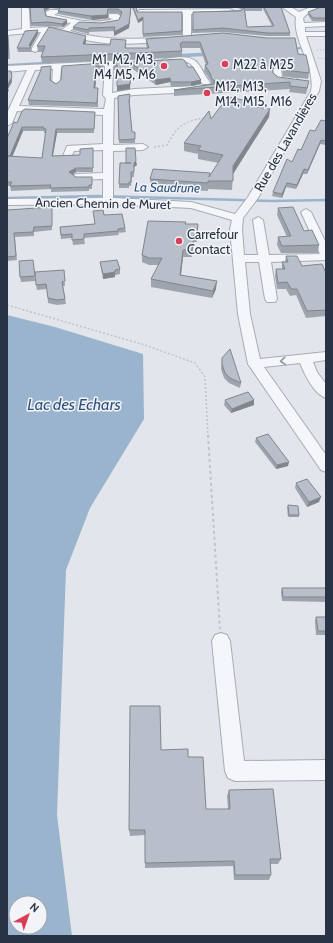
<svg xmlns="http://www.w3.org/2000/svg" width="333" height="943" viewBox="0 0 333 943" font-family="Cabin,sans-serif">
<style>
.water{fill:#9ab4ce;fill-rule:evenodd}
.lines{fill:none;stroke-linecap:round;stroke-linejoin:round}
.stream{stroke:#9ab4ce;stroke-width:2.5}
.minor-casing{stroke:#a6acb6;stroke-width:2}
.path-far2{stroke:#c0c3ca;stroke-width:1;stroke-dasharray:1.5 1.5;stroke-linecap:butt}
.path-far1{stroke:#c0c3ca;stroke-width:1.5;stroke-dasharray:2 2;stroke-linecap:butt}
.path{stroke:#c0c3ca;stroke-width:2;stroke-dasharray:3 3;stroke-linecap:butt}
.minor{fill:#f5f6f9;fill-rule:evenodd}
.wall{fill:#9ea4ae;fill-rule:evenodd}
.shaded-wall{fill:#81868d}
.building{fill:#b8bfca;stroke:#81868d}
.oneway{stroke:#8e949f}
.poi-dot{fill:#da3d56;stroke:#f2f4f8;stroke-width:1.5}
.labels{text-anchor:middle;stroke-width:3;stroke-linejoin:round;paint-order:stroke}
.far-poi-label{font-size:13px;fill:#283345;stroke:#f2f4f8;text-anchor:start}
.far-street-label{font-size:13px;fill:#283345;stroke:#f2f4f8}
.far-water-label{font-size:13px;font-style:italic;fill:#2e527d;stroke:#f2f4f8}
.water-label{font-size:16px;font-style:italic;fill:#2e527d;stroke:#f2f4f8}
</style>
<rect width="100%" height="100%" fill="#e2e5eb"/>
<!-- water -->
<path class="water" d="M301,47L302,49L279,52L7,67V64Z
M7,315L55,327L143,354L144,419L90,508L66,570L57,815L72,936H7ZM16,903H40V927H16Z"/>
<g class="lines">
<!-- stream -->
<path class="stream" d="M7,198L99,196L271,201L326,200"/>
<defs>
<path id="minor" d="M22,7H26L29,9L30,28L48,27L63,29L71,23L47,19L46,12L50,10H58L59,12L54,15C73,19 93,25 113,19L109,18V14H117L121,16L119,22L101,25L79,24L70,31C106,41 130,39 166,38L170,40L166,42C141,43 116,46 91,41C76,39 63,33 49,31L39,50L35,52L31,50L41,32L7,35V31L22,29Z
M282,7H291L299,12L311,7H325L308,13L303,18L304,23L326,22V26L305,27V32H326V36H306L321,81L319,91L258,198L243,218L242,229L244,255H258L253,220L258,217L263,220L269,255L320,254L301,212L306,209L311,212L326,243V260L271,262L277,299L275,302H267L265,299L259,262H245L250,314L260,359L326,352V360L313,362L317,372L326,384V398C314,394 305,375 300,363L264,367L326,455V472L321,470L248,364L238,314L230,229L232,220L191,208L108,204L7,205V199L103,198V179L76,180L71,177L76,174L103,173V150L74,151L71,158L68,159L63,156L67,146L103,144V115L17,111L12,123L7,126V113L27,70L7,72V66L133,60L137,62L136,64L113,66L112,93L134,89L194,86L198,89L194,92L134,95L114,98L113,145L143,144L148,147L143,150L113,151V198L191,202L235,214L248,197L311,91C316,66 292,40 296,17ZM105,66L103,95L106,99L104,109L19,106L35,70L53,69L52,84L56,87L60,84L61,68Z
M230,9L234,11L233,13L191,14V39L187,41L183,39V14H140L136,12L140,10Z
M179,57C202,57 198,68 210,82L209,84H203C196,78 196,67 189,63C180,59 168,67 161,61L165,59Z
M277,67L281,70L282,77L296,78L300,81L296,84L275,81L273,70Z
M221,633L227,635L230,641L244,761L326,760V780L235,781L228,778L225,771L212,641L215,635Z"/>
</defs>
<!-- minor casing -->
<use href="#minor" class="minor-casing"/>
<!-- path-far2 -->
<path class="path-far2" d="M317,50H326
M318,58L326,59
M142,61L155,60"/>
<!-- path-far1 -->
<path class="path-far1" d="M154,147L167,145C177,127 183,121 204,118
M7,305L145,345L195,363L205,377L208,436"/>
<!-- path -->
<path class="path" d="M208,435L220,629"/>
<!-- minor -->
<use href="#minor" class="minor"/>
</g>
<!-- wall -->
<path class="wall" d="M30,7H131L129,28L114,36V31L89,32V34L73,30V27L119,20L121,15L118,13H108V18L106,19L92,20L58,14V11L59,9L50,8L45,11L46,16L67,20V24L63,27L48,26H31Z
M132,7H170V8H137L136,9L137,12H182V35L143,37V20L138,23Z
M195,7H262V11H245L247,27L272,26L262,7H281L290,33V36H267L223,32L192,33L193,12L242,10L238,8H195Z
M326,7V21H312L308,15V12Z
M223,33L298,54L309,73L308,79L283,76L282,69L277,66L273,69V73L278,77L308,87L306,94L289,92L290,89L174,96V90L211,84V81L204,71L205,65H206L200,48H182V57L42,63L41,57L43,52H38L37,46L86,42L85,44L110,45L126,40V48H147L146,45V39Z
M38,34L31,47L32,52H18L17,48Z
M7,36L10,59H7Z
M182,59L188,67L201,80V84L191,86L171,87L170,82L156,85L131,68L130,89L117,91V70H114V63Z
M103,63V70H97L95,88L98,92V107L29,105L28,100L51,71V80L56,84Z
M130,94V104L132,132H135V143H119L118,96Z
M253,102L252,106L269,117L233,174L232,190L208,189V191L151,187L150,179L210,173V176L219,163L198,159V154L184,151V143L211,119Z
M95,112L94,133H57L53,156L80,155L93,148V172H76L72,175L76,177L92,181V189H89V191L51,192V189L11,191L10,186H7V138L17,123ZM23,131H44V133H46L42,158L12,157Z
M326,121V145L320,144L307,174H303L296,189L286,187L282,198L272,196L273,192L292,162L315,131Z
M126,163L137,165L134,167V177H132L131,186H129V188H119V184Z
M278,208L304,231L319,245L318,253H281L277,245L278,237H287L277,215Z
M7,210L52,212V230L34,232V236L15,237L17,260L7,261Z
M104,215L125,228L126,232L118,233L119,235L84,238L85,244L73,245L72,238L61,239L60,227L94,224Z
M186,224H198V231L197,242H194L192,257H183L181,275L216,289L212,298L151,287V279L159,265H149L142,262V255Z
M286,256L302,266L326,273V316L306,318L296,295L290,296L286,289H277L275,276L276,269H282V262H285Z
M33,260L35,281L21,282L20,277Z
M100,262L120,269V274L115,275V277L103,279Z
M64,270L65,286H63L66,304L57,305L48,303L47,289L37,290L36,285Z
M222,358L241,383L240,388L229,383L224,378L221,369Z
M225,400H254V405L231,413L224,405Z
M256,438L288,466L276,469L255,442Z
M296,483L319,502L307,507L295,488Z
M288,505L299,515V517H288L287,508Z
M282,588H326V602L282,601L281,592Z
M316,617H326V635H316L315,621Z
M161,750L188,757L206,809H228L227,796L229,790L281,859L278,864H270L271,875L269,880H234L233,866L145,868V835L130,836L129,830Z"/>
<!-- shaded-wall -->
<path class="shaded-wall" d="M46,7H50V8L45,11L44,8Z
M131,7L129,28L114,36V32Z
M108,9V18L92,20L91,16Z
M143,17V20L138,23V20Z
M67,20V24L63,27L62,24Z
M38,30V34L30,48L29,45Z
M86,36V42L84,50L83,44Z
M278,60L277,66L272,70V64Z
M96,66L97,70L95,92L94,88Z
M131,68L130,89L117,91V86Z
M11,71L12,82L8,89L9,90L7,94V86Z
M170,78V82L156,85L155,80Z
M201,80V84L191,86V82Z
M270,109L269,117L233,174V166Z
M22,127L23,131L11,160L10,156Z
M56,129L57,133L52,160V156Z
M321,140L320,144L307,174L308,170Z
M136,161L137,165L134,167V177V163Z
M76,168V172L70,176L69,172Z
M304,169L303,174L296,189L297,185Z
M287,183L286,187L282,198V194Z
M183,250V257L180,282V275Z
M115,272V277L103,279V274Z
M217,281L216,289L212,298L213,291Z
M254,400V405L231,413L232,409Z
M289,462L288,466L276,469L277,465Z
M321,497L319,502L307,507L309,502Z"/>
<!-- building -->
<path class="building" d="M30,7H46L44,8L46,16L67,20L62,24L48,22L31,23Z
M59,7H131L129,24L114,32L115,27L89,28V30L73,27L79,22L101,23L119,20L122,12L118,9H108L107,15H106L91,16L58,11L60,9Z
M133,7H136L137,12H182V31L143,34V17L138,20Z
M242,7H262H244L247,27L274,26L264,7H281L290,33H267L223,28L193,30V12L241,11L244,8Z
M321,7H326V18H313L308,12Z
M49,27L86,36L83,44L110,45L111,39L126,40L125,48H149L146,39L223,33L267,38H295L298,54L306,55L309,68V73L284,70L283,63L278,60L272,64L273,73L278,77L309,81L307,88L290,86V82L174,90L214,84L215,81L211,78V75L205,65L208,64L200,42H182L180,44L182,51L41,57L45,46H37Z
M38,30L29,45L31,48H17L25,31Z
M7,36H8L9,55H7Z
M182,59L185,61L188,67H193L201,80L191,82H171L170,78L155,80L131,63L130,84L117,86V65H114V63Z
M103,63V66H96L94,88H98L97,103L28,100L41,70V67L51,66L50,80L56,84L61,80L62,66Z
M7,71H11L12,77L7,86Z
M130,94L129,101L132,132H135V139L119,140L118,96Z
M228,97L253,102L250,106L270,109L233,166V181H208V183L150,179L153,169L210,173L209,177L223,155L198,150L201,146L184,143L209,111L211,119Z
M25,109L95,112L94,129H56L52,156L80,155V149L93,148V168H76L69,172L76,177H92V185H89V187L50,188L51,185L10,186L12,182H7V174L8,170H7V156L42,158L46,129L43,128L44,127H22L10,156H7V138L14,122L17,123L22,111Z
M321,120L326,121V141L321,140L308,170L304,169L297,185L287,183L282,194L273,192L287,159L292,162L298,149L301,150L310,130L315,131Z
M126,148H135L136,161L134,163V172H131V182H129V184H119L120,163H131H126Z
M52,207V226L34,227L33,232L14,233L16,256L7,257V210Z
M293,207L304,231L312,230L319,245L282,246L278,237L291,236L278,208Z
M103,210L104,215L122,214L125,228L118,229V231L84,234V239L72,240V234L61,235L60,227L95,224L93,211Z
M148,221L186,222L185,224H198L197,235H194L192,250H183L180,275L217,281L213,291L151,279L162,258H149L142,255Z
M286,256H297L302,266L322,264L326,273V310L307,311L297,289H291L287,282L278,283L276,269H285L282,262H288Z
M33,260L35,276L20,277L19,261Z
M117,260L120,269L115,270V272L103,274L100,262Z
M64,270L65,281L62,282L65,299L57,300L48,298L46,284L36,285L35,272Z
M230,349L241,383L230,378L225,373L222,364V358Z
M248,392L254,400L232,409L225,400Z
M268,434L289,462L277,465L256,438Z
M307,479L321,497L309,502L296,483Z
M288,505L298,506L299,515H289Z
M282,588H326V597H283Z
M316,617H326V631H318Z
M130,706H160L161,750L188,749V757H203L206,809H230L229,790L273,789L281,859H270L271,875H235L234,861L145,863V830H129Z"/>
<!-- one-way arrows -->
<defs><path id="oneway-chevron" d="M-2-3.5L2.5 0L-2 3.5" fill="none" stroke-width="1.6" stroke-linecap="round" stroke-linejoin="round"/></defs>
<use class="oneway" href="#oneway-chevron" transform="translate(283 361) rotate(175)"/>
<!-- markers -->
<g class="poi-dot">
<circle cx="225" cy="64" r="4"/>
<circle cx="164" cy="66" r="4"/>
<circle cx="207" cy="93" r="4"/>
<circle cx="179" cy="241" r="4"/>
</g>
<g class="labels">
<!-- far-poi labels -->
<g class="far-poi-label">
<text x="156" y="64" text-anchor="end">M1, M2, M3,<tspan x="156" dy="15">M4 M5, M6</tspan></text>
<text x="233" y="69">M22 à M25</text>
<text x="215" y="91">M12, M13,<tspan x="215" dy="15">M14, M15, M16</tspan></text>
<text x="187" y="239">Carrefour<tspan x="187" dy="15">Contact</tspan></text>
</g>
<!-- far-street labels -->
<g class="far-street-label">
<text transform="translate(285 142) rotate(-60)" y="5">Rue des Lavandières</text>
<text transform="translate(103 203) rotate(1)" y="5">Ancien Chemin de Muret</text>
</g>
<!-- far-water labels -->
<g class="far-water-label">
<text transform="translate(167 187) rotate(1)" y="5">La Saudrune</text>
</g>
<!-- water labels -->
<g class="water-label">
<text x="74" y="410">Lac des Echars</text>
</g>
</g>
<!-- border -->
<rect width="333" height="943" fill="none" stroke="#283345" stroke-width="16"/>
<!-- north arrow -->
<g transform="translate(28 915) rotate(40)"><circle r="19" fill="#f2f4f8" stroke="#a1a7b0"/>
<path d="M0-3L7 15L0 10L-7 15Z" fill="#da3d56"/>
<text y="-6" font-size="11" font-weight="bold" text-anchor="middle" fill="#283345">N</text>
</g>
</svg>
